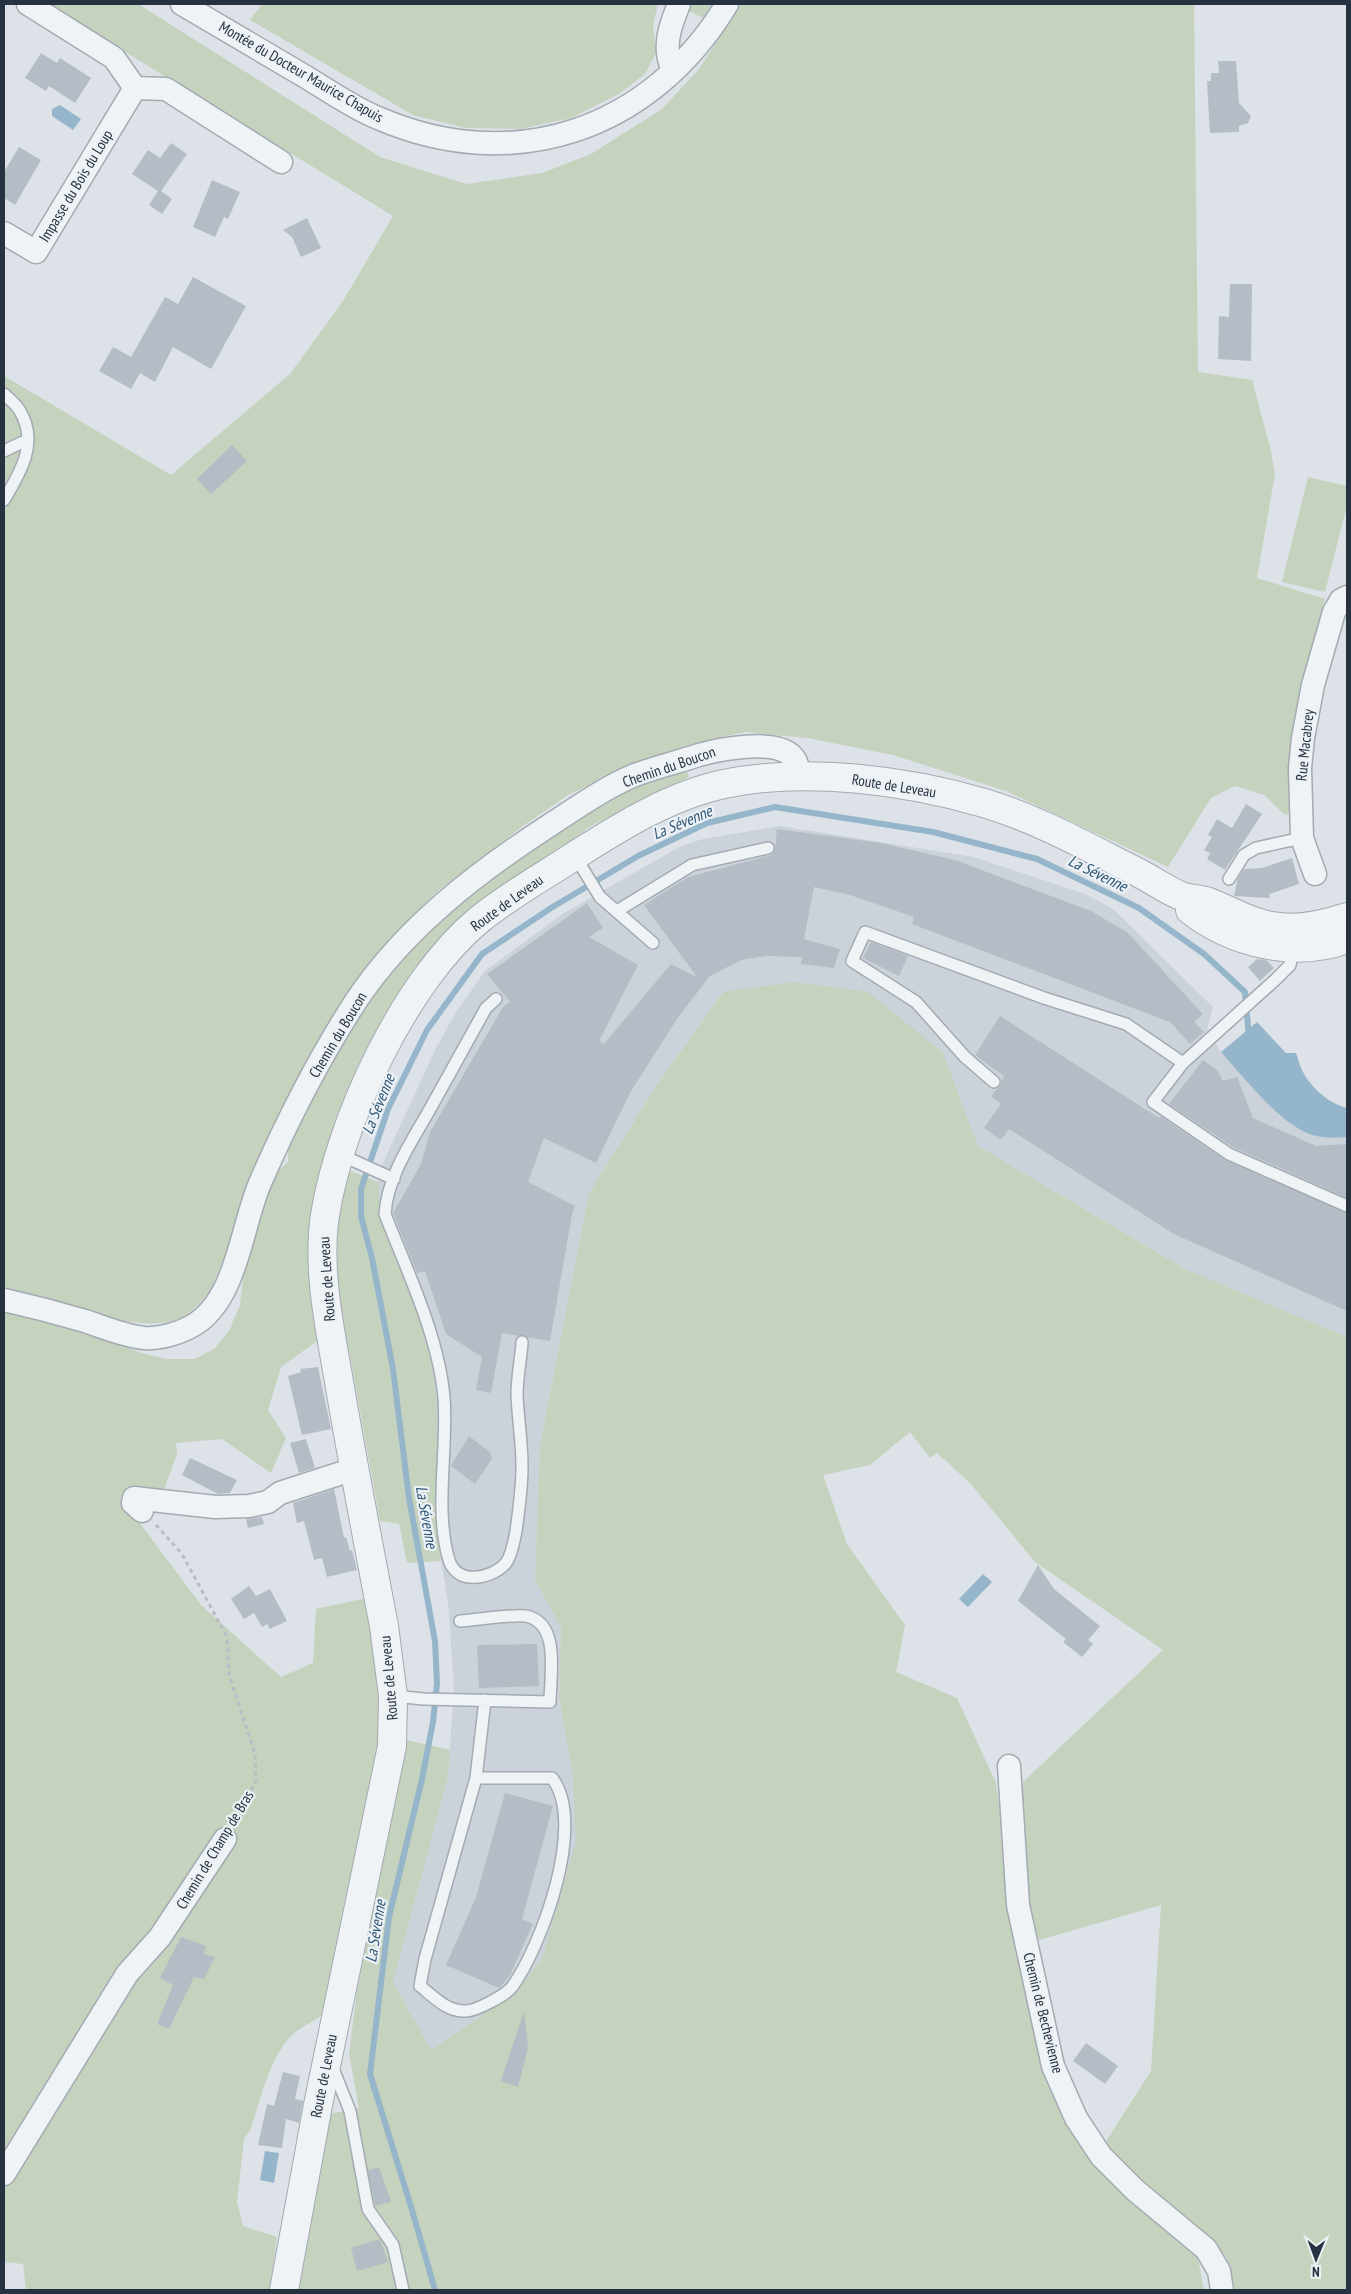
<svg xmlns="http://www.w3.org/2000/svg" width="1351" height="2294" viewBox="0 0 1351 2294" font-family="'PT Sans Narrow',sans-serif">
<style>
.built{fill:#cbd2da}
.green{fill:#c5d2bd}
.water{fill:#95b6ca}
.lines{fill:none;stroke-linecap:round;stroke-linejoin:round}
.stream{stroke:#95b6ca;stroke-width:6}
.building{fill:#b4bcc5}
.service-casing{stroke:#a2aab2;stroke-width:14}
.minor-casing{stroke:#a2aab2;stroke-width:25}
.tertiary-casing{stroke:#a2aab2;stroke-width:30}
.path{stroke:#b7bdc3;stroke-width:3;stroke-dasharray:4 4;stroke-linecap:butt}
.service{stroke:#f0f3f6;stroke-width:11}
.minor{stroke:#f0f3f6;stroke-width:22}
.tertiary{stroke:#f0f3f6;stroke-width:28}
.labels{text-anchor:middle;stroke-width:4.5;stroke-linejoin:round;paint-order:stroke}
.street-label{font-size:15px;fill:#26323f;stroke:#ecf1f5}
.water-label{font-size:16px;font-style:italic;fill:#2e5775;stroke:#ecf1f5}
</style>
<rect width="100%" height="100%" fill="#dde2e8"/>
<!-- built -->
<path class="built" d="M780,826L974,857L1085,894L1113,909L1213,1007L1207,1030L1221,1052L1315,1136L1347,1137V1337L1185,1269L978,1146L943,1053L723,992L658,1083L589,1193L540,1445L535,1580L561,1627L559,1697L573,1776L577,1842L542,1959L513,1994L431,2050L393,1982L448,1777L454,1688L448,1601L441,1561L437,1503L400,1271L382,1225L378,1182L383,1163L435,1050L456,1012L485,971L564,913L681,846L703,839Z"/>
<!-- green -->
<path class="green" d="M47,4H138L380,157L466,184L542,173L591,154L662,109L700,68L740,4H1194L1198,372L1252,380L1271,451L1275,474L1257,578L1325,599L1302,681L1291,745L1297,808L1285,815L1264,795L1235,786L1211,798L1168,867L1006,791L893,755L807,738L745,732L707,740L625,768L568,795L523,826L439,890L403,925L353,992L262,1166L211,1289C203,1299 195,1309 184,1316C145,1340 55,1299 13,1290L15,1309L82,1327L141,1353L166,1359H194L214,1349L229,1331L240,1305L247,1244L271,1177L288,1162V1145L353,1019L411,945L484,885L579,814L639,785L686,769L689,777L591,826L453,929L419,964L358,1065L322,1170L309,1232L317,1341L281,1367L268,1410L286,1438L271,1473L222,1439L176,1443L177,1454L163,1492L128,1487L124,1502L201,1605L281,1677L313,1663L316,1609L368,1598L379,1658L380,1762L325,2012C315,2022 299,2027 290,2037C268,2062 261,2100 250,2130L244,2139L237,2202L243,2226L277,2237L270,2290H26L23,2264L4,2262V376L171,475L290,374L343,301L393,216Z
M262,4H658L653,25L656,53L645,74L619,94L571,118L521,129L465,128L413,115L250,20Z
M690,4H712L703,18L687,10Z
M1308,477L1347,486V505L1325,592L1282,582Z
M795,982L868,992L943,1053L978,1146L1185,1269L1347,1337V2290H1233L1226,2256L1153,2194L1105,2143L1151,2071L1161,1905L1039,1940L1026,1898L1020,1794L1023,1782L1163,1650L1035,1562L970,1483L937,1453L930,1458L910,1432L870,1465L823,1475L847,1544L905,1625L896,1672L957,1698L996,1783L1013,1922L1049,2076L1083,2149L1198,2258L1204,2290H296L329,2114L359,2108L349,2054L359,1975L407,1740L450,1750L448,1777L393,1982L431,2050L513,1994L542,1959L576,1842L573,1776L559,1697L561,1627L535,1580L540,1445L589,1193L658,1083L723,992Z
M348,1170L378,1182L382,1225L420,1320L433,1369L437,1405V1503L441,1561L407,1563L399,1524L380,1521L333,1263L338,1212Z"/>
<!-- water -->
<path class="water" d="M60,105L81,119L73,130L52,116V109Z
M1257,1022L1286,1053H1296C1298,1058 1299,1063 1301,1068C1309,1086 1328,1103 1347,1108V1137C1338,1138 1325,1138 1316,1136C1282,1128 1244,1077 1221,1052Z
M983,1574L992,1582L968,1607L959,1599Z
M265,2151L279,2153L274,2183L260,2180Z"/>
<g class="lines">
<!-- stream -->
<path class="stream" d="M435,2290L412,2210L370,2074L389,1917L422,1779L433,1722L437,1684L435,1641L409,1498L393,1369L372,1258L361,1216V1189L388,1109L427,1030L482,954L551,908L638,856L707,823L775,807L933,832L1037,859L1139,908L1204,954L1245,992L1249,1037"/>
</g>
<!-- building -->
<path class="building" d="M41,53L57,63L60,58L91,78L75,103L49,86L46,91L25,78Z
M1218,61H1236L1239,103L1251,116L1248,123L1239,126V132L1210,133L1207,81H1211V73H1219Z
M171,143L187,154L161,191L172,199L162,214L149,205L158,191L132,174L148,150L160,158Z
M19,147L41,160L15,205L4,198V172Z
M212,180L240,192L228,219L224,217L215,237L193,227Z
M307,218L321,248L301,257L292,237L283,230Z
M193,277L246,306L211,369L173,347L155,382L140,373L131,389L99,371L113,347L131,357L165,297L178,304Z
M1230,284H1252L1251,361L1218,359L1219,316L1229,317Z
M232,445L247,461L211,494L197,479Z
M1246,804L1262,814L1225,870L1207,859L1210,853L1204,850L1212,837L1208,835L1217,819L1232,828Z
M777,829L881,843L955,860L1091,911L1128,933L1203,1014L1194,1022L1204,1032L1190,1044L1170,1022L912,924L914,917L850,895L814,887L804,939L840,949L834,968L801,964L802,957L766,956L741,960L710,976L679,1016L631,1091L596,1163L544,1138L528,1182L575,1206L572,1214L550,1341L502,1333L491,1393L476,1390L482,1357L446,1334L425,1271L417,1273L393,1213L421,1164L430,1132L503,1007L510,1002L487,974L587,903L603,928L589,937L638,965L599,1041L604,1044L671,964L697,977L644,905L688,877L772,855L775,850Z
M1292,858L1299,884L1269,894L1270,898L1234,896L1238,878L1244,869L1262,868Z
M871,942L908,956L899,976L863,958Z
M1257,959L1266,960L1274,968L1260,981L1248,967Z
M1000,1016L1159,1118L1160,1116L1225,1160L1347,1213V1311L1174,1234L1009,1129L1001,1140L984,1128L1001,1104L991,1096L1000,1086L1004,1076L975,1055Z
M1203,1060L1218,1071L1223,1081L1237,1077L1253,1118L1316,1146L1347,1144V1198L1233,1147L1169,1104Z
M318,1367L331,1429L302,1435L288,1376L301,1372L300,1369Z
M469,1436L491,1453L492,1459L475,1484L451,1466Z
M306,1439L315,1468L299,1473L290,1443Z
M190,1458L237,1480L230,1493L218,1494L182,1475Z
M334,1489L344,1538L346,1537L350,1551L352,1550L357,1570L327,1577L322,1558L314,1560L304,1521L297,1523L293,1503Z
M262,1517L264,1524L248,1528L246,1519Z
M1038,1565L1054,1589L1100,1626L1088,1640L1093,1644L1082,1657L1063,1642L1066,1639L1018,1601Z
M249,1586L256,1596L270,1589L287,1621L270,1629L267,1624L262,1627L254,1613L244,1619L231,1599Z
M537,1644L539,1686L479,1688L477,1645Z
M505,1793L553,1806L522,1919L533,1924L509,1977L499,1988L446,1965L476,1897Z
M181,1937L206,1946L204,1954L215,1957L204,1979L194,1977L169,2029L157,2024L173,1985L160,1978Z
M524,2011L528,2048L518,2087L501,2081Z
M1086,2043L1118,2066L1105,2084L1073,2061Z
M283,2072L300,2076L295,2099L303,2101L299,2123L286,2119L282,2148L258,2145L267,2104L274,2106Z
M379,2167L391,2202L375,2206L368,2170Z
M380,2239L388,2262L357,2271L351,2248Z"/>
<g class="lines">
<defs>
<path id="service" d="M4,394C9,399 16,404 20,411C39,443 20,473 4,500
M4,451L27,440
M575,856L600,897L653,943
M1229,879L1244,855L1256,848L1302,838
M617,911L692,865L768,848
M496,999L486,1008C467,1042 449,1075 430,1109C412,1141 387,1177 385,1214C407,1271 439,1337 444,1398C448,1450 434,1510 449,1560C457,1586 492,1579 506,1563C512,1555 514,1541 516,1531C519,1510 522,1487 522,1466C522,1442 518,1419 517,1395C517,1377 521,1359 522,1342
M1183,1063L1153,1102L1229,1154L1347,1206
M994,1082L965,1057L916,1002L852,961L865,932L1044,998L1126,1024L1183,1063L1275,980L1290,965L1294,946
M341,1155L394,1179
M393,1696L424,1699L550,1702C550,1676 561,1623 526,1616C511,1614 477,1620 460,1621
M476,1778H552C587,1823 542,1945 512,1987C506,1995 476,2011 466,2011C447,2012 434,1997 420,1986L425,1959L476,1778L485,1700
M332,2066L350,2111L368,2209L393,2245L403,2290"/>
<path id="minor" d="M182,4C223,28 264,52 306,77C329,91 353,108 378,118C514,177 651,130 727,4
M673,71C662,47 670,26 679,4
M135,88L166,89L281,162
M4,233L36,252L135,88L114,58L28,4
M1315,874L1302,838L1300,768L1303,738L1313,685L1334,612L1341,600L1347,597
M4,1300C31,1306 58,1313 85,1321C103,1327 124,1336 144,1338C159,1339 178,1334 192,1326C237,1301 241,1227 260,1183C287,1121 319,1058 356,1001C406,926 479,871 553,823C579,806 606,787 635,775C656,767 678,762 699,755C720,749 773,739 791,755C797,760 798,768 799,775
M142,1511L133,1503L134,1498L215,1507L249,1506L268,1502L280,1493L354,1469
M1009,1766L1018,1905L1053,2066L1076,2118L1101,2156L1135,2190L1206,2249L1219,2271L1222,2290
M4,2174L127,1974L160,1937L225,1839"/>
<path id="tertiary" d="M1190,910C1233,944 1295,958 1347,939
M284,2290L318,2105L392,1746L393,1696L384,1626C368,1543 352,1459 338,1376C329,1324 317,1268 325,1215C340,1121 405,980 480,919C511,894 546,875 579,853C623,825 672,795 724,784C805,767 906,780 984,803C1038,819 1089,848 1139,873C1153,880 1169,892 1184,897C1192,899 1201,899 1209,902C1230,910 1250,923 1272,926C1297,931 1323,925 1347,917"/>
</defs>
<!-- service casing -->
<use href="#service" class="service-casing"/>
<!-- minor casing -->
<use href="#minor" class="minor-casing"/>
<!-- tertiary casing -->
<use href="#tertiary" class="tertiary-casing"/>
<!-- path -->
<path class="path" d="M156,1525L182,1554L227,1637L229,1675L255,1754L256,1781L235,1821"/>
<!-- service -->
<use href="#service" class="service"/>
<!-- minor -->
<use href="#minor" class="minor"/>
<!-- tertiary -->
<use href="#tertiary" class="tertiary"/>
</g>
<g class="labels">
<!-- street labels -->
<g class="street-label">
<text transform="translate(301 72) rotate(30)" y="5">Montée du Docteur Maurice Chapuis</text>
<text transform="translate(76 186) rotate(-59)" y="5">Impasse du Bois du Loup</text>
<text transform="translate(1305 745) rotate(-84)" y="5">Rue Macabrey</text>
<text transform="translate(669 767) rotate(-19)" y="5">Chemin du Boucon</text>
<text transform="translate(894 786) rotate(9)" y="5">Route de Leveau</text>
<text transform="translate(507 903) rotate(-36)" y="5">Route de Leveau</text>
<text transform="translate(338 1035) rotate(-59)" y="5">Chemin du Boucon</text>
<text transform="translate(327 1279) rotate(-94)" y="5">Route de Leveau</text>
<text transform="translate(389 1678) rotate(-95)" y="5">Route de Leveau</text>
<text transform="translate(215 1850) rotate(-59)" y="5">Chemin de Champ de Bras</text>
<text transform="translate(1043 2013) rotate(76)" y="5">Chemin de Bechevienne</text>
<text transform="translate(324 2076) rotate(-79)" y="5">Route de Leveau</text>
</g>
<!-- water labels -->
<g class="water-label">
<text transform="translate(682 822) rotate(-23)" y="6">La Sévenne</text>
<text transform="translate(1098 873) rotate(26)" y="6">La Sévenne</text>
<text transform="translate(378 1104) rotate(-68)" y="6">La Sévenne</text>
<text transform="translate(427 1517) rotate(80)" y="6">La Sévenne</text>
<text transform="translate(375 1931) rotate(-81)" y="6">La Sévenne</text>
</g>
</g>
<!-- border -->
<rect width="1351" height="2294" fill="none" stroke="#26323f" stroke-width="10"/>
<!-- north arrow -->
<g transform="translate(1316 2259) rotate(181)" stroke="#ecf1f5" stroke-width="4" paint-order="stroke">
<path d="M0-4L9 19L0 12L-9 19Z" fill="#26323f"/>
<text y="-8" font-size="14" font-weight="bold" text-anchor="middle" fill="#26323f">N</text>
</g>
</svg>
